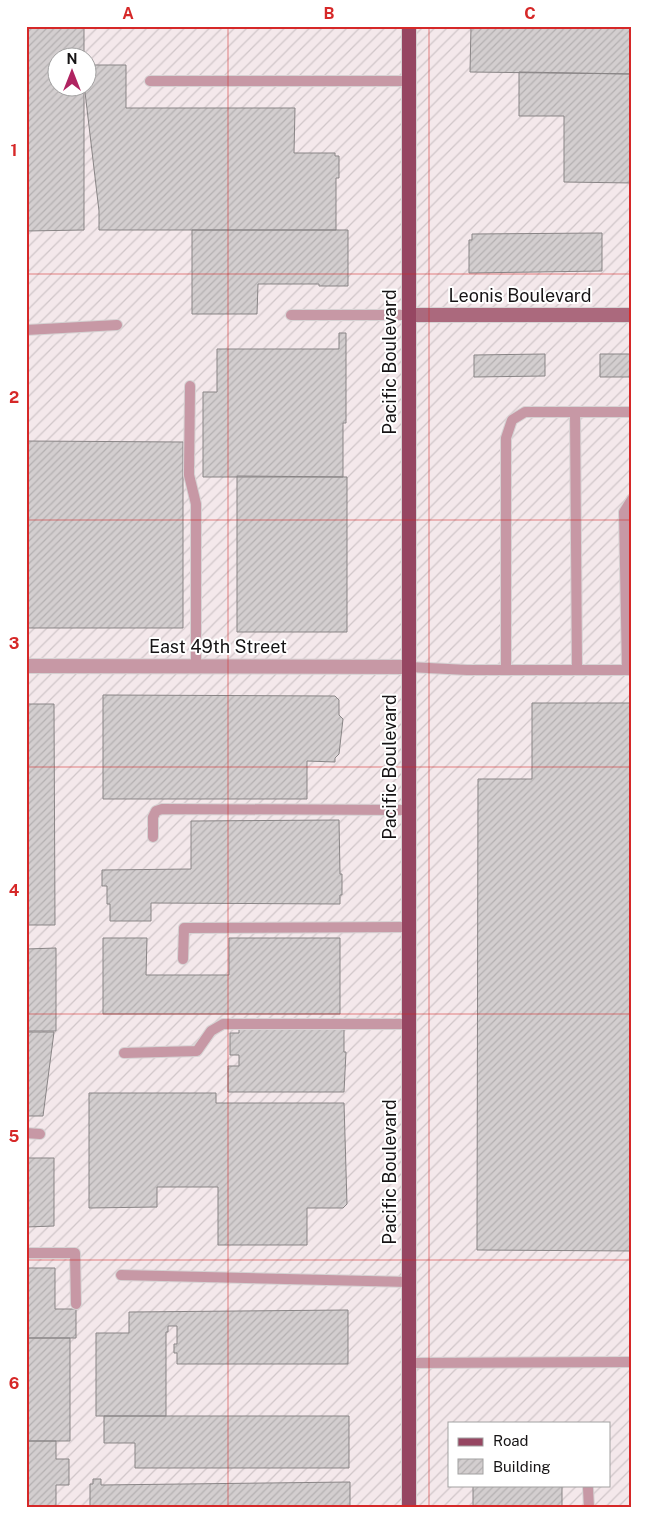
<svg xmlns="http://www.w3.org/2000/svg" width="658" height="1534" viewBox="0 0 658 1534" font-family="'Public Sans',sans-serif">
<style>
.industrial{fill:url(#industrial-furrows);fill-rule:evenodd}
.building{fill:url(#building-hatch);stroke:#898586}
.lines{fill:none;stroke-linecap:round;stroke-linejoin:round}
.service-casing{stroke:#d6d2d3;stroke-width:12}
.minor-casing{stroke:#d6d2d3;stroke-width:16}
.secondary-casing{stroke:#d6d2d3;stroke-width:16}
.primary-casing{stroke:#d6d2d3;stroke-width:16}
.service{stroke:#c798a5;stroke-width:10}
.minor{stroke:#c798a5;stroke-width:14}
.secondary{stroke:#ab697d;stroke-width:14}
.primary{stroke:#964662;stroke-width:14}
.grid{fill:none;stroke:#d62828;stroke-width:1;stroke-opacity:0.55}
.labels{text-anchor:middle;stroke-width:4;stroke-linejoin:round;paint-order:stroke}
.street-label{font-size:18px;fill:#161415;stroke:#fff}
.neatline{fill:none;stroke:#d62828;stroke-width:2}
.grid-label{font-size:16px;text-anchor:middle;font-weight:bold;fill:#d62828}
</style>
<defs>
<pattern id="industrial-furrows" width="10" height="10" patternUnits="userSpaceOnUse" patternTransform="scale(1.25)"><rect width="10" height="10" fill="#f4e8eb"/><path d="M-1 1l2-2M0 10L10 0M9 11l2-2" fill="none" stroke="#d0c6c9"/></pattern>
<pattern id="building-hatch" width="6" height="6" patternUnits="userSpaceOnUse" patternTransform="scale(1.25)"><rect width="6" height="6" fill="#d3cecf"/><path d="M-1 1l2-2M0 6l6-6M5 7l2-2" fill="none" stroke="#b4b0b1"/></pattern>
</defs>
<rect width="100%" height="100%" fill="#faf6f7"/>
<!-- industrial -->
<path class="industrial" d="M26,26H632V1508H26ZM58,58H88V88H58ZM449,1423H609V1485H449Z"/>
<!-- building -->
<path class="building" d="M26,26H84V58H58V88H84V230L26,231Z
M471,26H632V74L470,72Z
M88,65H126V108H295L294,153H335V156H339V178H336V230H99V211L85,92Z
M519,72L632,74V183L564,182V116H519Z
M192,230H348V286H319V284H258L257,314H192Z
M602,233V271L469,273V240H472V234Z
M339,333H346V423H343V477H203V392H217V349H339Z
M545,354V376L474,377V355Z
M600,354H632V377H600Z
M26,441L183,442V628H26Z
M237,476L347,477V632H237Z
M103,695L335,696L339,700V715L343,719L339,754L335,758V762L307,761V799H103Z
M532,703H632V1251L477,1250L478,779H532Z
M26,704H54L55,925H26Z
M339,820L340,874H342V895H340V904L151,903V921H110V904H107V886H102V870L191,869V821Z
M103,938H147L146,975H229V938H340V1014H103Z
M56,948V1031H26V949Z
M239,1029H344V1052H346L344,1092H228V1066H239V1055H230V1033H239Z
M26,1032H54L43,1116H26Z
M89,1093H216V1103H344L347,1204L343,1208H307V1245H218V1187H157V1207L89,1208Z
M26,1158H54V1226L26,1227Z
M26,1268H55V1309H76V1338H26Z
M348,1310V1364H177V1353H174V1344H177V1326H168V1332H166V1416H96V1333H129V1312Z
M26,1338H70V1441H26Z
M104,1416H349V1468H135V1443H104Z
M26,1441H56V1459H69V1485H56V1508H26Z
M93,1479H101V1485L350,1482V1508H90V1484H93Z
M473,1485H562V1508H473Z"/>
<g class="lines">
<defs>
<path id="service" d="M150,81H409
M291,315H409
M26,330L117,325
M190,386L189,475L196,504V666
M575,412H632
M409,667L467,670H632
M506,670V438L512,420L525,412H575L577,670
M627,670L624,512L632,499
M153,837V817L156,811L162,809L409,810
M183,959L184,928L409,927
M124,1053L197,1051L211,1031L223,1024H409
M26,1133L40,1134
M26,1253H75L76,1304
M121,1275L409,1282
M409,1363L632,1362
M588,1488L589,1508"/>
<path id="minor" d="M26,666L409,667"/>
<path id="secondary" d="M409,315H632"/>
<path id="primary" d="M409,26V1508"/>
</defs>
<!-- service casing -->
<use href="#service" class="service-casing"/>
<!-- minor casing -->
<use href="#minor" class="minor-casing"/>
<!-- secondary casing -->
<use href="#secondary" class="secondary-casing"/>
<!-- primary casing -->
<use href="#primary" class="primary-casing"/>
<!-- service -->
<use href="#service" class="service"/>
<!-- minor -->
<use href="#minor" class="minor"/>
<!-- secondary -->
<use href="#secondary" class="secondary"/>
<!-- primary -->
<use href="#primary" class="primary"/>
</g>
<!-- grid -->
<path class="grid" d="M228,26V1508M429,26V1508M26,274H632M26,520H632M26,767H632M26,1014H632M26,1260H632"/>
<g class="labels">
<!-- street labels -->
<g class="street-label">
<text x="520" y="302">Leonis Boulevard</text>
<text transform="translate(390 362) rotate(-90)" y="6">Pacific Boulevard</text>
<text x="218" y="653">East 49th Street</text>
<text transform="translate(390 767) rotate(-90)" y="6">Pacific Boulevard</text>
<text transform="translate(390 1172) rotate(-90)" y="6">Pacific Boulevard</text>
</g>
</g>
<!-- border -->
<rect width="658" height="1534" fill="none" stroke="#ffffff" stroke-width="55"/>
<!-- legend -->
<rect x="448" y="1422" width="162" height="65" fill="#ffffff" stroke="#a2a1a1"/>
<rect x="458" y="1438" width="25" height="8" fill="#964662" stroke="#a2a1a1"/>
<text x="493" y="1446" font-size="15" fill="#161415">Road</text>
<rect x="458" y="1459" width="25" height="15" fill="url(#building-hatch)" stroke="#a2a1a1"/>
<text x="493" y="1472" font-size="15" fill="#161415">Building</text>
<!-- north arrow -->
<g transform="translate(72 72)"><circle r="24" fill="#ffffff" stroke="#a2a1a1"/>
<path d="M0-4L9 19L0 12L-9 19Z" fill="#b02461"/>
<text y="-8" font-size="14" font-weight="bold" text-anchor="middle" fill="#161415">N</text>
</g>
<rect x="28" y="28" width="602" height="1478" class="neatline"/>
<g class="grid-label">
<text x="128" y="19">A</text>
<text x="329" y="19">B</text>
<text x="530" y="19">C</text>
<text x="14" y="156">1</text>
<text x="14" y="403">2</text>
<text x="14" y="649">3</text>
<text x="14" y="896">4</text>
<text x="14" y="1142">5</text>
<text x="14" y="1389">6</text>
</g>
</svg>
